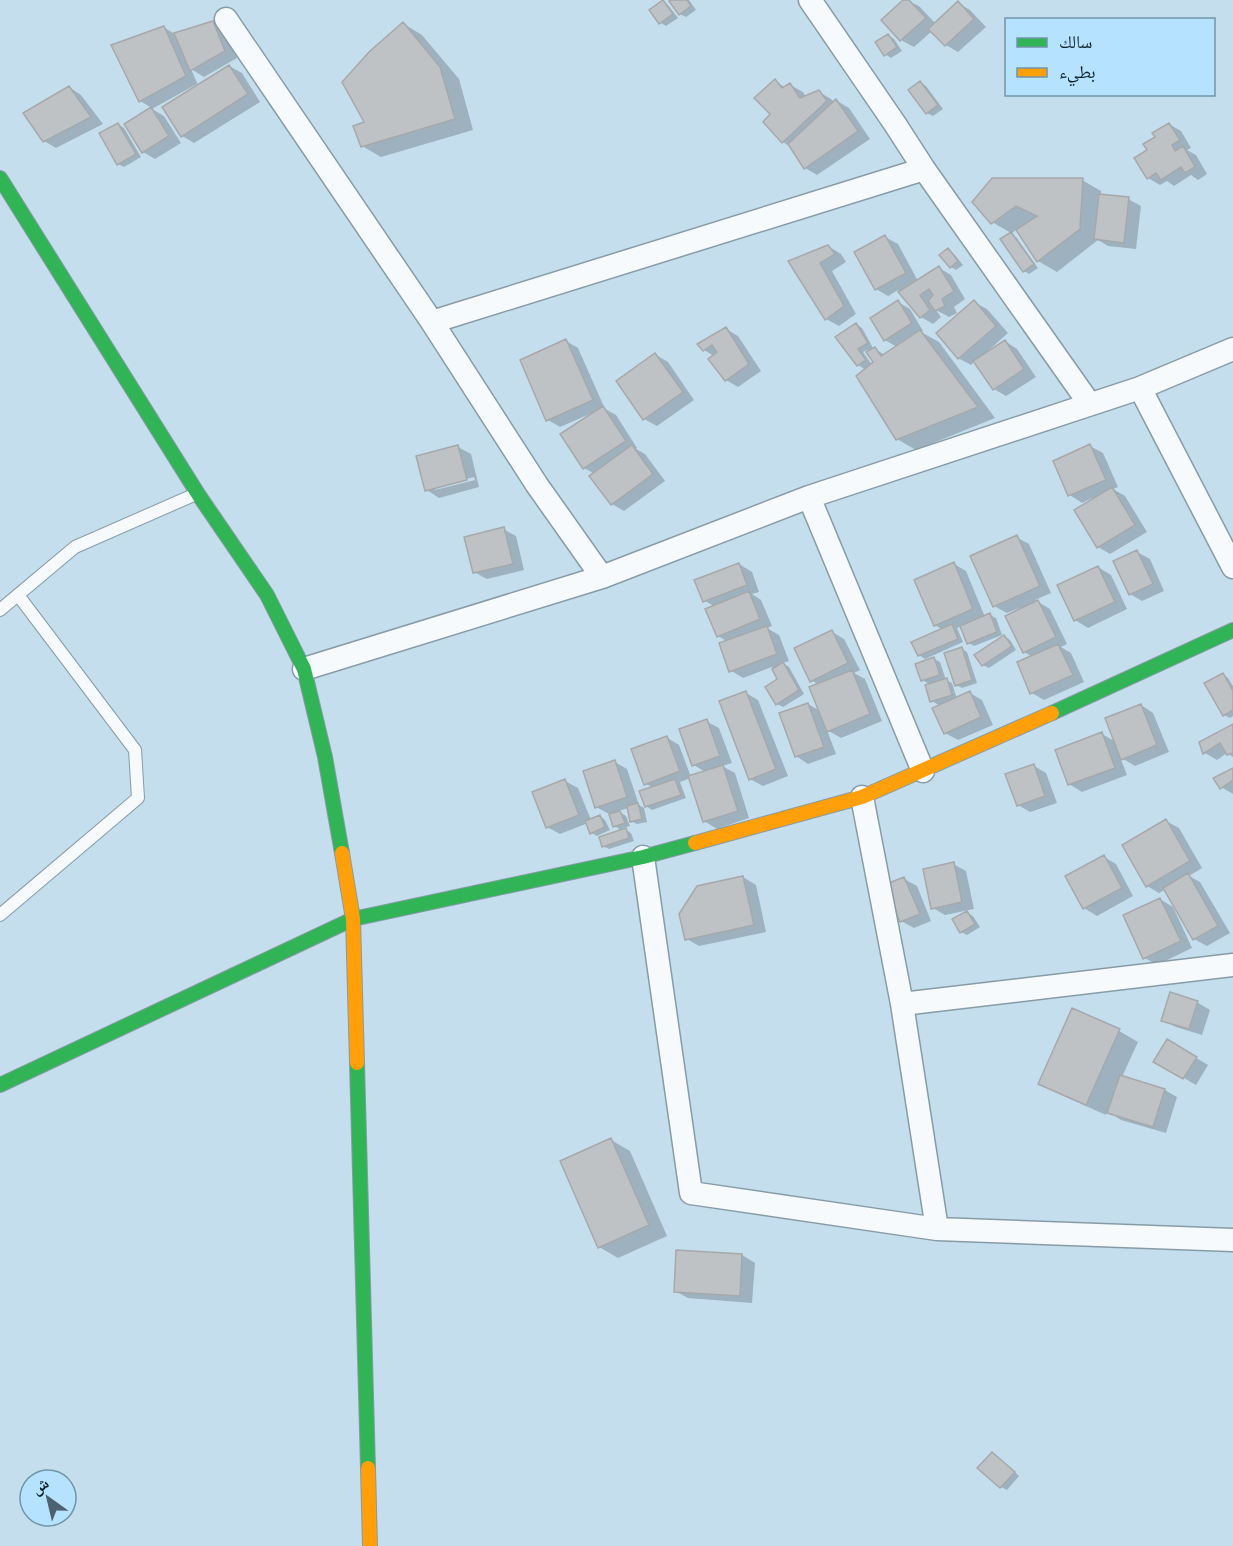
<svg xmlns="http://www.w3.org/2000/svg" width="1233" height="1546" viewBox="0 0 1233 1546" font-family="Inter,'Noto Naskh Arabic',sans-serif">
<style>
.shadow{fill:#0003;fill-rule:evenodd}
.building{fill:#bfc2c4;stroke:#a6a9ab;stroke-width:1.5}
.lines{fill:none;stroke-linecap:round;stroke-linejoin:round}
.lane-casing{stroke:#879ba7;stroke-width:14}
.street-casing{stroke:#879ba7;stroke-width:25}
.fast-casing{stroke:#879ba7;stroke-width:16}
.slow-casing{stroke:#879ba7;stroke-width:16}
.lane{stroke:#f6fafc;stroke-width:12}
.street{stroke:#f6fafc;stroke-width:22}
.fast{stroke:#30b455;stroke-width:14}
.slow{stroke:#ff9f0a;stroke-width:14}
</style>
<rect width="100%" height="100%" fill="#c5deee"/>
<!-- shadow -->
<path class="shadow" d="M674,0H689L696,10L686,17L680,14Z
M906,0L919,6L936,24L958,3L970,10L986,27L958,52L946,45L932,31L914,47L901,40Z
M663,2L668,5L678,18L666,26L661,23Z
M212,23L225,30L237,58L204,77L191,69L198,85L197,84L152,109L164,116L181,143L155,159L143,152L126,124L152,108L140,101L163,27L175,34Z
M404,24L422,35L459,79L473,130L381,157L362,146L366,123Z
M888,35L894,39L902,51L891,58L885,54Z
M229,66L242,73L260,102L194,143L182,136Z
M775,81L786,88L790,85L803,92L806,97L819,92L831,99L835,103L837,101L849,108L870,139L817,175L805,168L791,147L783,142L772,114Z
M920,83L926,86L943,109L933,116L927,113Z
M69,87L81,95L103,124L56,148L44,141Z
M118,124L124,128L141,157L124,167L118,164Z
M1169,124L1181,131L1191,148L1187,150L1196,155L1207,174L1198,180L1191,175L1174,186L1167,181L1160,185L1148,178L1149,151L1157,137Z
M1082,180L1101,191V196L1128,199L1141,206L1136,249L1108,246L1098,240L1057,272L1038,261L1017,229L1011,234L1016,237L1038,268L1029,274L1024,271L1011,233L992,222L974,202Z
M885,237L898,244L918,281L939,268L951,275L965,299L954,307L957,313L949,317L936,310L941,317L933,324L921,317L898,290L888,296L876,289Z
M828,246L841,254L846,262L832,271L856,314L839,326L826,319L790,262Z
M948,250L954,254L963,265L956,270L951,267Z
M898,302L910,309L923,331L921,332L939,342L995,418L916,450L897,439L866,370L858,365L856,324L862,328L873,348L885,355L897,347L885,340ZM867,350L875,363L872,365L863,352Z
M974,302L987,309L1008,333L989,350L990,351L1005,341L1017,349L1036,377L1006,396L994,389L975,361L971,365L958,358Z
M726,329L738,336L761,371L738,387L726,380L714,356L704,350Z
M566,341L578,348L605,409L616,415L637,448L636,449L645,454L665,481L624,511L612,504L595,474L584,468L592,413L560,427L548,420Z
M656,355L668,362L694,400L657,426L644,419Z
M1090,446L1103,453L1118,487L1113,489L1125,496L1147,532L1110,554L1098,547L1092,498L1082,503L1070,495L1055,462Z
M458,447L471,454L479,487L439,498L427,490ZM474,477L475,480L435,490V487Z
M503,529L516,536L524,570L487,579L474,572Z
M1016,537L1029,544L1051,593L1035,600L1050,609L1067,644L1061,647L1071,653L1084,682L1044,700L1032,693L1033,657L1024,652L1019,608L1007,613L994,606Z
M1137,552L1150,559L1164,591L1142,601L1130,594Z
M739,564L752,572L759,592L752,594L761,600L772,626L767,628L779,635L789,661L783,663L789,667L804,694L783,707L777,704L779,679L772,667L743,678L730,670L728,642L718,636L715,607L704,600Z
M954,564L966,571L985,617L990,615L996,618L1002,635L974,646L969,643L962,626L957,628L963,642L925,659L919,655L943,630L935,625Z
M1098,567L1111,575L1127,609L1088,628L1075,620Z
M832,632L844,639L860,670L854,673L865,679L882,721L841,738L827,730L836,754L808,764L796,756L808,704L820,711L819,685L811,680Z
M1004,636L1010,640L1016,650L989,668L983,665Z
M962,649L967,652L977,683L962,688L956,685Z
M934,659L940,662L946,680L952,683L957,699L970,693L982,700L993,725L958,740L945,733L940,706L932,701L931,685L922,680Z
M1223,674L1228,678L1233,686V716L1230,718L1224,715Z
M746,693L758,700L788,776L763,786L750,779Z
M1141,705L1153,713L1169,752L1135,766L1120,757L1127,775L1082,792L1069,784L1102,734L1116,742Z
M706,721L719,728L732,763L722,766L735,773L749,818L717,829L704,821L691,778L680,782L686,798L652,810L646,806L654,788L646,784L666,737L679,745L691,777L705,772L694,765Z
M1233,726V757L1227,753L1217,760L1205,753Z
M615,762L627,769L639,805L644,808L647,822L637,824L631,821L629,808L618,811L626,816L630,826L623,828L631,833L634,841L609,849L603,846L622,831L615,826L611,814H609L596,807Z
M1034,766L1046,773L1057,803L1030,812L1018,805Z
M1233,769V794L1221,787Z
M565,781L578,788L591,820L600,816L605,820L610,830L597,836L592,833L588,823L560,834L547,827Z
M1166,821L1179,828L1202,868L1189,876L1200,882L1230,933L1207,946L1194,939L1166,889L1159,893L1147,886Z
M1104,857L1116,864L1133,896L1097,916L1084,908L1067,877Z
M953,864L966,871L974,909L945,915L933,908Z
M743,877L756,885L766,932L699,946L687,939Z
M904,879L917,886L931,921L914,928L901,921Z
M1160,899L1173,907L1192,948L1157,965L1145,958Z
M967,913L973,916L980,927L967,935L961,932Z
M1171,994L1198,1003L1210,1010L1202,1035L1176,1027L1163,1020Z
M1072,1010L1119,1031L1138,1042L1122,1077L1165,1090L1177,1097L1166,1133L1121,1120L1107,1111L1106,1115L1059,1094L1040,1084Z
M1168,1041L1208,1065L1196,1085L1155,1061Z
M611,1140L630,1151L667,1236L618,1258L599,1247Z
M678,1251L742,1255L755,1263L752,1303L688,1298L675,1291Z
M998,1457L1019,1476L1007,1490L1001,1487Z"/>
<!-- building -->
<path class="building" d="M663,0L673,14L659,24L649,10Z
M671,0H687L691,6L679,15L669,1Z
M903,0H909L926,18L900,41L881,20Z
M958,1L974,19L945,46L928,29Z
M213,21L225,51L190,71L174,33Z
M403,22L440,67L455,119L361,147L353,126L364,122L342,82L369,52Z
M164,26L186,76L139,102L111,45Z
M888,34L897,47L884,56L875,42Z
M229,65L248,94L181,137L162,107Z
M775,79L782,88L790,83L800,98L819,90L827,101L782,143L763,122L770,114L754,98Z
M920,81L938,105L926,114L908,90Z
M69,86L91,117L43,142L23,113Z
M836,99L858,131L804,169L788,144Z
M151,107L169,136L142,153L124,124Z
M118,123L136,154L117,165L99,133Z
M1169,123L1180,140L1172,145L1175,151L1183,146L1195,167L1185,173L1181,167L1161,180L1156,173L1147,179L1134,158L1147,150L1143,144L1155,137L1152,133Z
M992,178H1083L1080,229L1037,262L1016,230L1037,216L1016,206L991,224L972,202Z
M1099,194L1129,197L1124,243L1094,239Z
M1011,232L1034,264L1023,272L1000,239Z
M885,235L906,273L875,290L854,252Z
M828,245L835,254L820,263L844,306L825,320L788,261Z
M948,248L958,261L950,268L939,255Z
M939,266L954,291L942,299L945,306L935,311L928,301L933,295L929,289L920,295L930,310L920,318L898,292Z
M898,300L912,323L884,341L870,318Z
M974,300L996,326L958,359L936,333Z
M856,323L868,343L858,349L866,360L857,366L835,337Z
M726,327L749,364L725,381L708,359L717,352L712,345L703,351L697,344Z
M920,330L978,407L896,440L856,376L873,362L866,352L875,347L881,356Z
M566,339L593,400L546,421L520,360Z
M1005,340L1024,369L993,390L973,361Z
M655,353L683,392L643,420L616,381Z
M603,406L626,441L583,469L560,434Z
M1090,444L1106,480L1068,496L1053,461Z
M458,445L467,480L425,491L416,456Z
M632,445L653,474L611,505L589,476Z
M1112,487L1135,525L1097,548L1074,510Z
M504,527L513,564L473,573L464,537Z
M1017,535L1040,586L993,607L970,556Z
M1137,550L1153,584L1129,595L1113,561Z
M954,562L973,609L934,626L914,580Z
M739,563L747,585L703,602L694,580Z
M1098,566L1115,602L1074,621L1057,585Z
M749,591L760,619L717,637L705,609Z
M1038,600L1056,637L1023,653L1005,616Z
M990,613L997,632L967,644L960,626Z
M952,624L958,639L918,656L911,642Z
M767,626L777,654L729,672L719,643Z
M832,630L848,663L810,682L794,648Z
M1004,635L1012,646L982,666L974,655Z
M1058,644L1073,675L1030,694L1017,662Z
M962,647L972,680L955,686L944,653Z
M934,657L940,675L921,681L915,664Z
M783,662L799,690L776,705L765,687L777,679L772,669Z
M852,670L870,714L827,732L809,687Z
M1223,673L1233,691V710L1223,716L1204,683Z
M947,678L952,695L930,702L925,685Z
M746,691L776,769L749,780L719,701Z
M970,691L981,717L944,734L932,708Z
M808,703L824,747L795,757L779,713Z
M1141,704L1157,745L1121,760L1105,718Z
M707,719L720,756L692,766L679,729Z
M1233,724V753L1227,755L1220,743L1203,754L1199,742Z
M1102,732L1115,768L1068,785L1055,750Z
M667,736L680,771L644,785L631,749Z
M615,760L627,797L595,808L583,771Z
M1034,764L1045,796L1017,806L1005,774Z
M723,765L738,811L703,822L688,776Z
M1233,768V780L1220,789L1213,778Z
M565,779L579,815L546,828L532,792Z
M675,779L681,795L645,807L639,791Z
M638,803L642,819L630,822L627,806Z
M620,811L625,823L613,827L609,814Z
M600,815L605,827L590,834L585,821Z
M1166,819L1190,861L1146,887L1122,845Z
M626,828L629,838L602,847L599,837Z
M1104,855L1122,888L1083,909L1065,876Z
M954,862L962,902L931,909L923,869Z
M1188,873L1218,926L1193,940L1163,888Z
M743,876L754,925L685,940L679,914L697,886Z
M904,877L920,914L900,922L884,885Z
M1160,898L1181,941L1143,959L1123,915Z
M967,911L975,924L960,933L952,919Z
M1170,992L1198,1001L1189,1029L1161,1021Z
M1072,1008L1120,1029L1086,1105L1038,1084Z
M1167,1039L1197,1057L1183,1079L1153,1062Z
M1120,1075L1165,1089L1153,1127L1107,1113Z
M611,1138L649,1225L598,1248L560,1161Z
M676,1250L742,1254L740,1296L674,1292Z
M992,1452L1015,1472L1000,1488L977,1468Z"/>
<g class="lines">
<defs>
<path id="lane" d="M0,610L75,547L196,494
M0,915L138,798L135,750L18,595"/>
<path id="street" d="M810,0L895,124L924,169L1089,403
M226,19L432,322L537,485L602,577
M432,322L924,169
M1140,388L1233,567
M809,497L923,771
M304,669L602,577L809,497L1140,388L1233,349
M862,797L902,1004
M643,857L691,1193L937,1229L1233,1240
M937,1229L902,1004L1233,965"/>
<path id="fast" d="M0,178L198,494L267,595L304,669L325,757L342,853
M1052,713L1233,630
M357,1063L368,1468
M0,1085L353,919L643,857L695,843"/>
<path id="slow" d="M695,843L862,797L1052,713
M342,853L353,919L357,1063
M368,1468L370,1546"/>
</defs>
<!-- lane casing -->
<use href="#lane" class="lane-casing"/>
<!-- street casing -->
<use href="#street" class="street-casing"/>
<!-- fast casing -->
<use href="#fast" class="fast-casing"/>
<!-- slow casing -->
<use href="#slow" class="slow-casing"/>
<!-- lane -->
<use href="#lane" class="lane"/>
<!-- street -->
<use href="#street" class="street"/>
<!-- fast -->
<use href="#fast" class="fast"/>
<!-- slow -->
<use href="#slow" class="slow"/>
</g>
<!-- legend -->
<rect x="1005" y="18" width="210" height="78" fill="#b4e2ff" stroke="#7194a9" stroke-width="1.5"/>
<rect x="1017" y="38" width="30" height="9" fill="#30b455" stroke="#7194a9" stroke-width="1.5"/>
<text x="1059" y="48" font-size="18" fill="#0d1e29">سالك</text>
<rect x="1017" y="68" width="30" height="9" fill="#ff9f0a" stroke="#7194a9" stroke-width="1.5"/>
<text x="1059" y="78" font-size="18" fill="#0d1e29">بطيء</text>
<!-- north arrow -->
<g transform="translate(48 1498) rotate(326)"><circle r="28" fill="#b4e2ff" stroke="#7194a9" stroke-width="1.5"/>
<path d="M0-4.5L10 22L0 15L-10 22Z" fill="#4d616e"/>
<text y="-9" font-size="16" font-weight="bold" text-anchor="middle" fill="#0d1e29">ش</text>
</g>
</svg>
